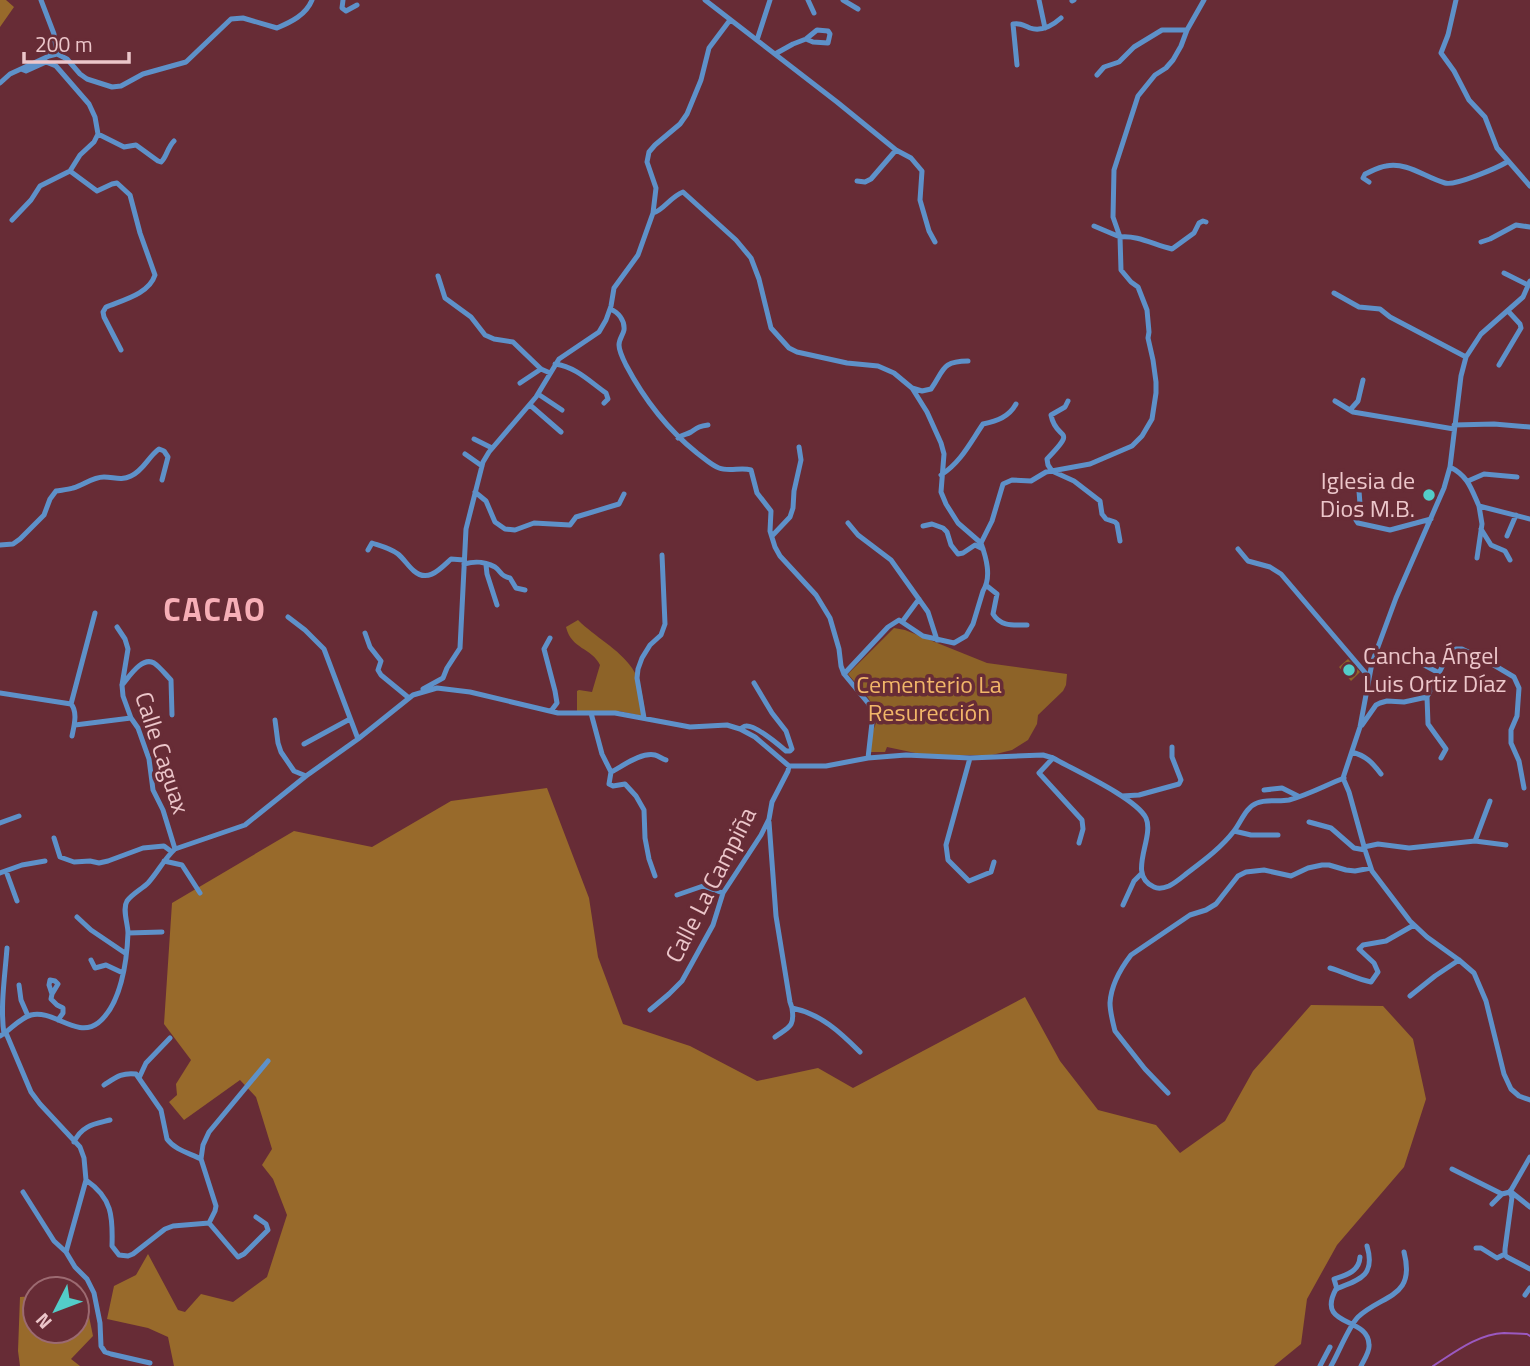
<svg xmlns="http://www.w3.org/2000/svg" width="1530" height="1366" viewBox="0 0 1530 1366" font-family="'Titillium Web',sans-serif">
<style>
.green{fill:#8d6328}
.forest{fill:#986a2b}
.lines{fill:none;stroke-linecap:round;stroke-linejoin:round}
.stream{stroke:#9b59c0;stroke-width:2}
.minor{stroke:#5e91c9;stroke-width:5}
.poi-dot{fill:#53cdc9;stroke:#672c36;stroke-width:2.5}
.labels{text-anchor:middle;stroke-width:7;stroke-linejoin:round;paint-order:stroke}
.poi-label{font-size:24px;fill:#ecc6ca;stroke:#672c36;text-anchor:end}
.park-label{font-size:24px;fill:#f1b669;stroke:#672c36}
.street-label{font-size:24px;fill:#ecc6ca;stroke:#672c36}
.district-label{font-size:32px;font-weight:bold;letter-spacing:2px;fill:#f7afb7;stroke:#672c36}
</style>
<rect width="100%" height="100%" fill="#672c36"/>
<!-- green -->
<path class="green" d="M578,620C595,637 619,649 632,668C642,682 643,701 646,717L619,711H577V691L579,690L592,692L600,665C592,648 571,649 566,627Z
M894,628L905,630L987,663L1067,674L1066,685L1063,691L1038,715L1037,724L1028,740L1012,750L992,755H925L887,747L885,752H870L871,736L876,723L875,711L869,699L848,674Z
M1348,659L1360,672L1351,681L1339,667Z"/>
<!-- forest -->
<path class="forest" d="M0,0H6L14,7L0,27Z
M547,788L589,898L598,957L623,1024L690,1046L757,1081L818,1068L853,1088L1025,997L1060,1061L1098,1110L1156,1125L1180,1153L1225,1121L1253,1071L1311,1005L1383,1006L1413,1039L1426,1099L1404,1167L1337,1245L1307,1299L1301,1344L1274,1366H174L168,1337L148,1328L107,1319L114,1286L136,1275L148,1254L178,1310L185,1312L201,1294L233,1302L267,1277L287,1215L273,1179L262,1165L272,1149L256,1097L240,1080L184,1120L169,1102L177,1095L176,1084L191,1060L164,1024L172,903L294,831L372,847L451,801Z
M84,1292L93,1336L71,1359L80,1366H20L18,1351L20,1297L35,1296V1331H77V1293Z"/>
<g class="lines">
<!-- stream -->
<path class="stream" d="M1433,1366C1455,1352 1478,1334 1504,1333C1512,1333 1520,1334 1527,1334L1530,1336"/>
<!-- minor -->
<path class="minor" d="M41,0L54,34L57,54
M343,0L342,8L346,11L357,5
M705,0L837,102L896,150L911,158L922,171L920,200L929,231L935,242
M808,0L814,13
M843,0L858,9
M1039,0L1045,28
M1456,0L1448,35L1441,53L1454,71L1469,100L1485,117L1497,148L1530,186
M1072,1L1074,0
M757,40L770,0
M775,54L793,44L806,39L817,30L828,31L830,34L828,43L813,42L806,39
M1017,65L1013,24C1020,23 1023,25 1030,28C1042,32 1052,26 1061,18
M1097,75L1104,67L1119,62L1134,47L1162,30H1187
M0,83L10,74L49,56L57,54L67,59L80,74L87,79L112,87L121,86L143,74L186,62L231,19L243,18L277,28C291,22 306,15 312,0
M98,134L124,147L136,145L158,161L161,162C167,157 167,148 174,141
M70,171L97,191L112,184L117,183L130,195L140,233L155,275C149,294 123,300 106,307L103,312L104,317L121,350
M857,181L865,182L871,179L896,150
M1369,182L1363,178L1365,174C1372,171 1379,167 1386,166C1408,162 1424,177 1445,183C1455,186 1497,168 1507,162
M653,213C663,211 670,197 683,192L736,240L751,258L759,279L771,328L789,348L797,352L847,363L878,366L894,373L912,388L927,412L941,443L944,454L941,492L946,504L958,523L981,543
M12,220L31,200L40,186L70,171L80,155L94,142L98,134L95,117L89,104L56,66L46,62L26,71L21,69
M1094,226L1120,237C1138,235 1154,245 1172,249L1194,233L1199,223L1203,221L1206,222
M1481,242L1490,239L1516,225L1530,227
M1504,273L1528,285
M438,276L445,298L471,317L485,335L494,339L513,342L541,369L550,373
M1530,281L1523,297L1481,334L1466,357L1461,376L1450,467L1444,488L1396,598L1372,663L1360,727L1343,778L1349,792L1365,850L1372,871L1410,921L1427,937L1459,960L1474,973L1486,1001L1504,1074L1511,1089L1519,1096L1530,1100
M1334,293L1359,307L1380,309L1390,317L1466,357
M610,309C618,312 625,320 624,330C623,335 619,339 619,345C619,351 623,359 626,365C644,399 667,429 697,453C704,458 711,465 719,468C729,472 741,467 751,470L757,493L771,511L770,531L775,547L780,556L816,595L830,618L839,649L841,666L844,674L868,703L873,714L868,758
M555,364C576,367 589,381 606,393L608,399L604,403
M1499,365L1521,328L1520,324L1508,311
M520,383L541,369
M912,388L922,391L931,389C944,371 941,361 968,361
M538,394L562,410
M1068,401L1065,407L1051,415C1056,442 1079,426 1047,459L1048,465L1052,471L1074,481L1100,501L1102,514L1106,519L1115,522L1117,524L1120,541
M1335,401L1353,412L1454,429
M530,405L561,432
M1350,410L1358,401L1363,380
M1454,425L1494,424L1530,427
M678,438C683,434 686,435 691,432C697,428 699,426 708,425
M474,439L492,448
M465,454L482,466
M1450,467C1468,476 1471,488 1479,506L1530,519
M941,475C961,462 970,443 983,424C997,421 1009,417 1016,404
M1468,481L1484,474L1517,477
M1361,483L1359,491L1360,504L1356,520L1358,523L1390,530L1431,519
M475,492L486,501L495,522L505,529L515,530L534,523L570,525L576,517L619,504L624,494
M848,523L858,535L891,560L928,612L937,640
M923,526L932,524L943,528L947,532L951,545L958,554L963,553L975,545L983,549
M1481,529L1491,545L1505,551L1510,560
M772,536L790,517L793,508L794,491L801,460L799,447
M1507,536L1516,515
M0,545L13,544L20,539L44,515L50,499L56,491C61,490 67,490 73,488C84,485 92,477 104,477C114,477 121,481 131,476C144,470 148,457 159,449L164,451L168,457L162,480
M1238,549L1248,561L1270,567L1281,574L1368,676
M368,550L372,543C381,546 390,548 398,554C404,559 408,566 414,571C428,583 440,569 451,559L464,560
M1477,558L1482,524L1479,506
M464,564C475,561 484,561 495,567C502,572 500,576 510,578L516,588L525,590
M486,565L487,574L497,605
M987,586L997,594L993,614C1001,627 1013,625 1027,625
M288,617L305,630L324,649L358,739
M902,622L919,599
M117,627L125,639L128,649L122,685L123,696L131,718L138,728L149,759L153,790L163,810L175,849
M365,633L370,647L381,661L378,670L381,675L409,698
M550,638L544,649L555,691L557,703L551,711
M1413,659L1439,673
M844,674L888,627L899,620L923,636L954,643L966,636L973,624L983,591C992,577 986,557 981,543L992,521L1003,484L1012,480L1031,481L1046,472L1090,464L1132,446L1142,436L1152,419L1156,393V382L1153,360L1148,338L1149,332L1147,310L1138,287L1131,282L1121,270L1120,237L1113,217L1114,170L1138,96L1155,75L1166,68L1173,60L1181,46L1187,30L1204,0
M122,685C129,677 142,656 154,663C160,667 166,675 171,680L172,715
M423,689L443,678L447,668L460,648L466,529L483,462L489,452L536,397L559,359L599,332L606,320L611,306L614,288L638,255L653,213L656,188L647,162L649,152L655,145L680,124L687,114L701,80L709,48L730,20
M0,693L71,704
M1427,697L1428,724L1446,749L1441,758
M591,713L602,754L611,772L609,784L613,786L625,784L636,796L644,810L645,838L649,859L655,876
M644,718L637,678L638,669L642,658L650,645L661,635L665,624L662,555
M275,720L278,743L281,752L294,771L306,776
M75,725L131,718
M1362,725L1376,705L1380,703L1387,701L1404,702L1427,697L1445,661L1456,649H1462L1487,661L1514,677L1519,688L1517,716L1511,730V743L1519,761L1524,788
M740,729C742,728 744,726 746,726C755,725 779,745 786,751H790L792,749L786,731L772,713L754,683
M72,736C74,726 78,712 71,704L95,613
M304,744L350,719
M1352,752C1366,756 1372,762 1381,774
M970,758L946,845L948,860L969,881L991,872L994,862
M1053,758L1039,773L1082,820L1083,829L1079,843
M611,772C623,766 641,752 655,755C659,756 662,759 666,760
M1264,790L1282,788L1298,796
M1122,796L1139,795L1179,784L1181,780L1172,757V747
M769,822L776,916L790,1002L792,1008C821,1014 840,1032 860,1052
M1309,822L1331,828L1354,848L1365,850
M0,823L19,816
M1234,831L1251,835H1278
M54,838L60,857L74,862L90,861L99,863L108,861L143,848L164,846L172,852
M1475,841L1506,845
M1364,847L1378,844L1409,848L1475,841L1490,801
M164,861L182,865L200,893
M6,871L17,901
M0,873L22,865L45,861
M677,895L703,886L723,893
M1123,905L1134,881L1142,873
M77,917L91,930L125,953
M128,933L162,932
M91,960L95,968L106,965L123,973
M1330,968C1344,972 1356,979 1371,982L1378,972L1374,963L1359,949L1363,945L1386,941L1414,925
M19,985L21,1000L28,1016
M52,994L49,985L50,980L55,981L58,984L52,994L51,999L57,1005L63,1008V1013L58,1020
M1410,996L1435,976L1459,960
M650,1010L669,994L682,981L692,963L713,925L723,893L761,835L769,819L772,802L788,771L789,766
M6,1033L31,1092L40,1104L80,1147L84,1158L86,1180C112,1198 113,1216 112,1246L119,1255L128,1256L133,1254L165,1229L173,1226L209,1223L215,1211L216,1206L201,1159C189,1153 175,1150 167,1139L161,1110L136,1074C122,1072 115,1078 104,1085
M4,1034C0,1007 5,975 7,948
M0,1036C11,1030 18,1019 31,1015C53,1009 77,1039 98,1023C121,1005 127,961 128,933C128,924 122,909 127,901C132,894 142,889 148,883C158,872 164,859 175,849L245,825L306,776L358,739L413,695L437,688L470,692L558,713H615L690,727L727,725L740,729L755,737L789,766H826L868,758L906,755L970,758L1043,755L1053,758C1074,770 1136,798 1146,818C1155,838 1126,875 1154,887C1158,889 1164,888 1169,886C1175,883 1181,878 1186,874C1203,861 1221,848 1234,831C1241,822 1246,807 1257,803C1267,799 1279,802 1289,800C1308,795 1326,785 1344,778
M775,1037C789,1027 795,1027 792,1008
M139,1078L146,1063L170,1038
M1168,1093L1145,1069L1115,1031C1113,1023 1110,1012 1110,1003C1111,986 1121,968 1131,955L1190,915L1206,910L1216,904L1238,876L1246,872L1264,870L1291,876L1308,868L1322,865H1329L1346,870L1355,871L1371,868
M74,1142C82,1125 95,1124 110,1120
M1530,1157L1510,1192L1512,1197L1505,1249V1255L1507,1257L1530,1269
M201,1159L203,1145L209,1132L268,1061
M1452,1169L1502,1194L1510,1192
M1510,1191L1530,1207
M23,1192L54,1241L66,1252L75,1267L87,1279L94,1293L100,1323L101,1346L105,1352L111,1354L150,1363
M1492,1204L1502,1194
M209,1223L238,1257L244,1254L268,1230L266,1224L256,1217
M1476,1248H1481L1497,1258L1505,1254
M66,1252L86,1180
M1337,1289L1334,1279C1346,1275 1359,1272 1360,1257
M1525,1295L1530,1288
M1320,1366L1330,1347
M1331,1366C1338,1354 1349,1326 1358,1317C1383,1294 1416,1298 1404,1252
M1361,1366C1364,1360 1370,1351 1369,1345C1369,1316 1315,1328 1336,1289C1359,1280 1376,1276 1367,1246"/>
</g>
<!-- markers -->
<g class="poi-dot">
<circle cx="1429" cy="495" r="7"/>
<circle cx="1349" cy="670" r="7"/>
</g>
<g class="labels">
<!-- poi labels -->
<g class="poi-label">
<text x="1415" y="489">Iglesia de<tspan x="1415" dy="28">Dios M.B.</tspan></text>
<text x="1363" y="664" text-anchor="start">Cancha Ángel<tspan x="1363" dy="28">Luis Ortiz Díaz</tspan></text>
</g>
<!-- park labels -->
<g class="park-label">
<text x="929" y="693">Cementerio La<tspan x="929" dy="28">Resurección</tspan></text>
</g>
<!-- street labels -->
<g class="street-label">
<text transform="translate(162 753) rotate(72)" y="8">Calle Caguax</text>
<text transform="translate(711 885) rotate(-63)" y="8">Calle La Campiña</text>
</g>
<!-- district labels -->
<g class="district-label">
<text x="215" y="621">CACAO</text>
</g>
</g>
<!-- north arrow -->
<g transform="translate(56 1310) rotate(228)"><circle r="33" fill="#672c36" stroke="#9c6a71" stroke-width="2"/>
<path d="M0-5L12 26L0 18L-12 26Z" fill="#53cdc9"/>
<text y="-10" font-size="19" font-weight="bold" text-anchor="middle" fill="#ecc6ca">N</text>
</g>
<!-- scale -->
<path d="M24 52v10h105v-10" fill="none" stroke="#ecc6ca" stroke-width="3.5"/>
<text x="35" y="52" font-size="21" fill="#ecc6ca" stroke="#672c36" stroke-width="5" paint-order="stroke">200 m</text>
</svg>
